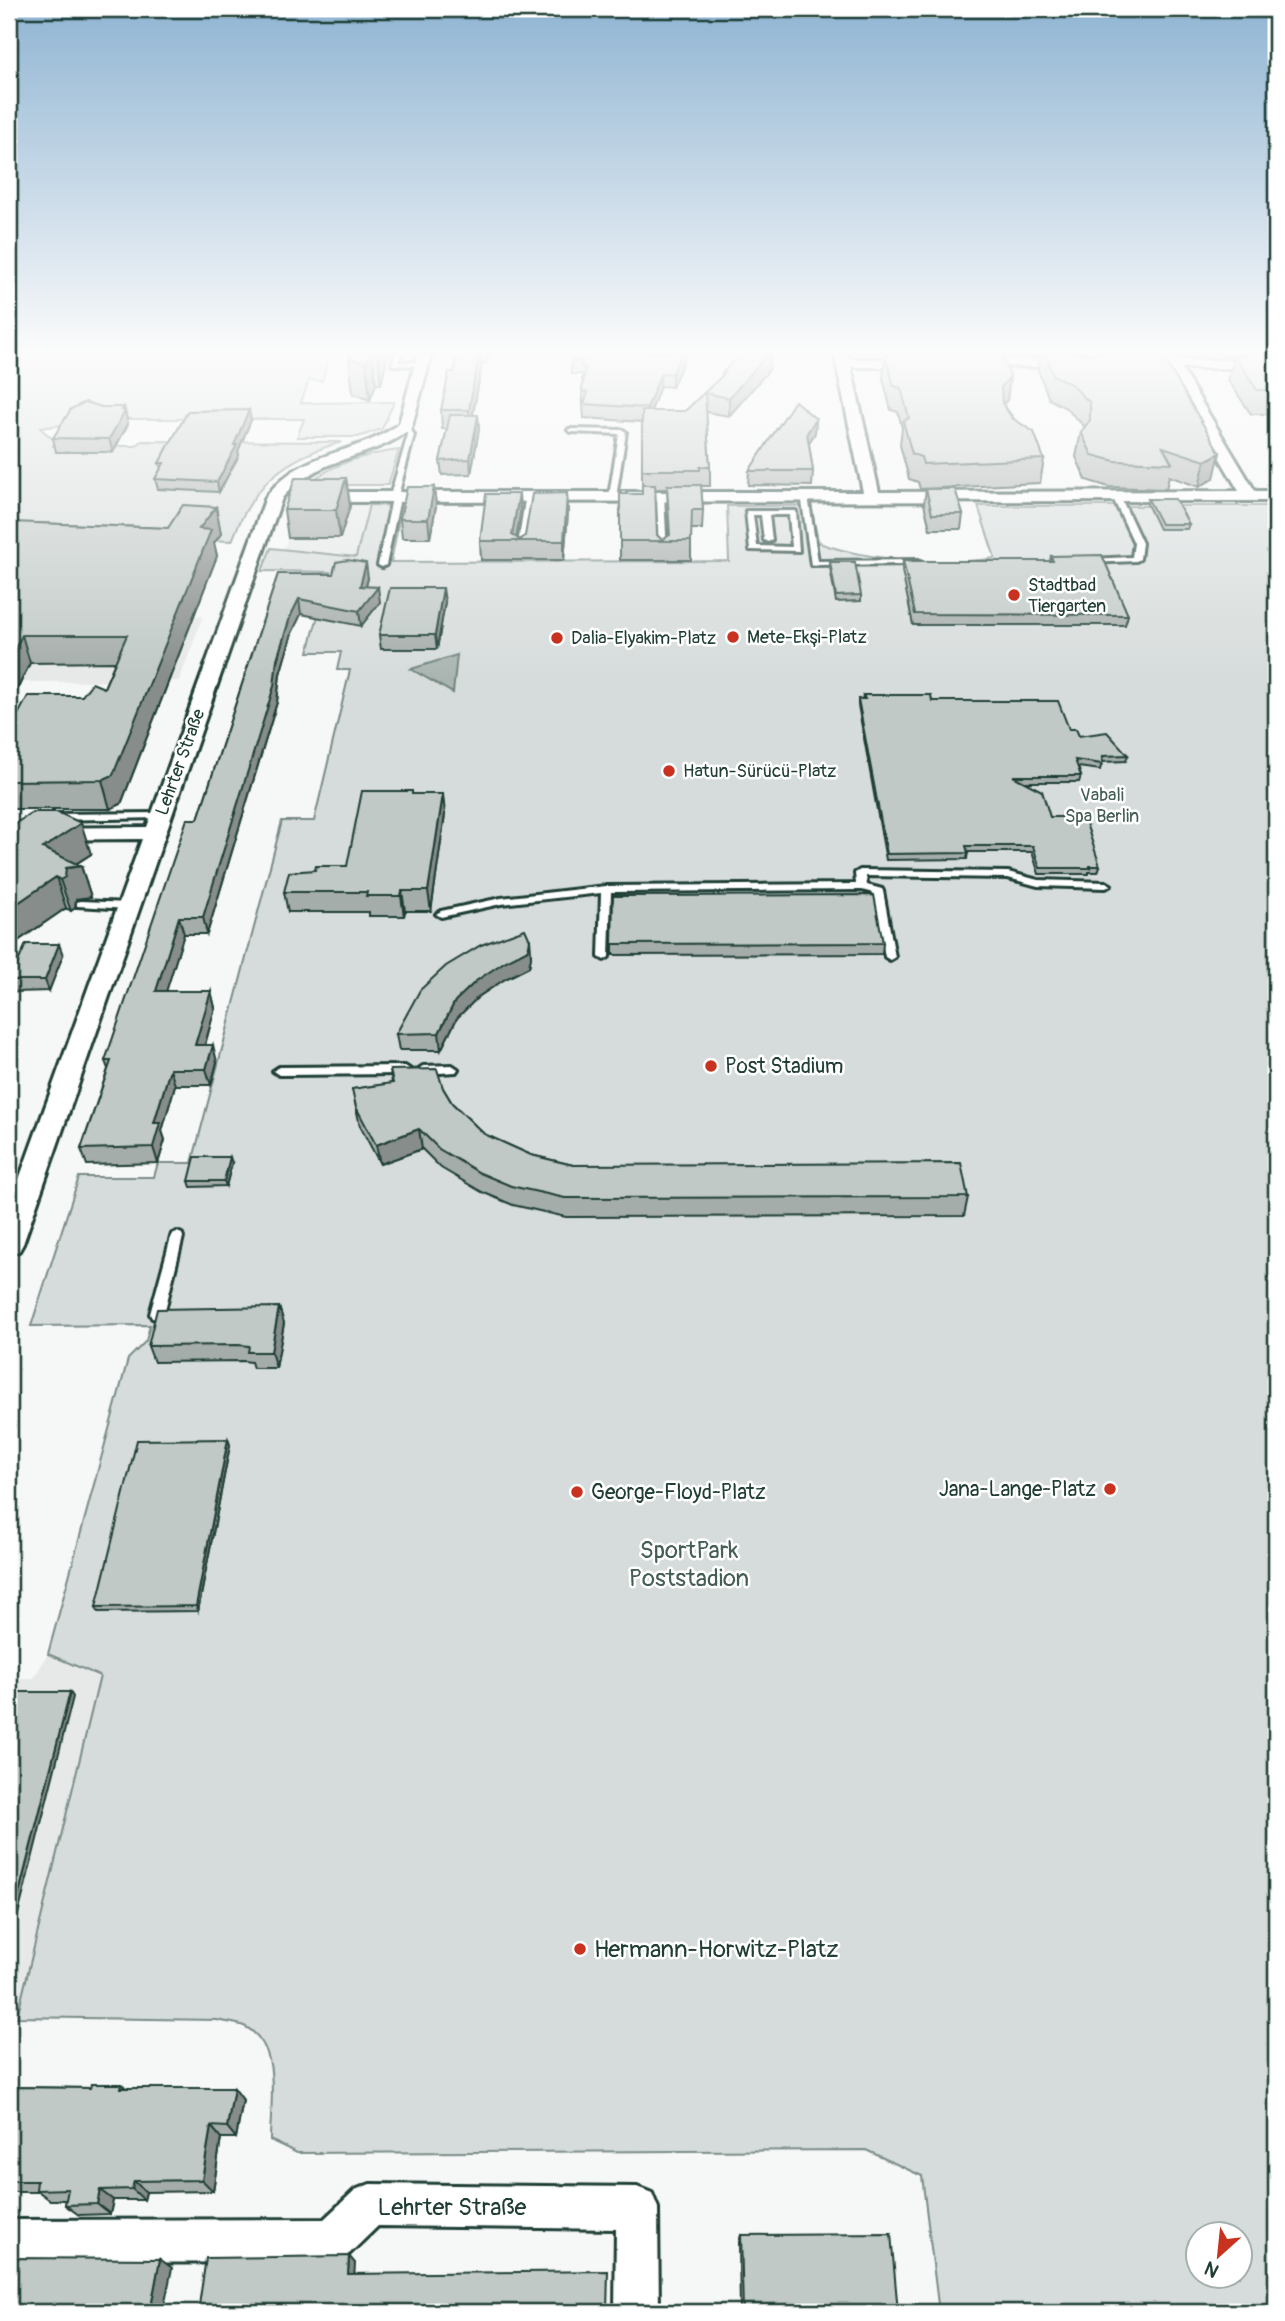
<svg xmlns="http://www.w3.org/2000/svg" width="1285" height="2321" viewBox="0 0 1285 2321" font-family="Pangolin,sans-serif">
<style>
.built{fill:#e6e9e8}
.green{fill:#d6dcdb;stroke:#7a8c88;stroke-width:2;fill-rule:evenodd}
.water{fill:#aab5b1;stroke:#72857f;stroke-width:2}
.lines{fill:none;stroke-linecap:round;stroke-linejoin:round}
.service-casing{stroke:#1f3d34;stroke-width:6}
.minor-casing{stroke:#1f3d34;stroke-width:6}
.service{fill:#fff;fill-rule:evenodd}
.minor{fill:#fff;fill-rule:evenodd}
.wall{fill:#a5adaa;stroke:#1f3d34;stroke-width:2;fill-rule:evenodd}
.shaded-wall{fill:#868d8b;stroke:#1f3d34;stroke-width:2}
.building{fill:#c0c9c6;stroke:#1f3d34;stroke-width:2}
.poi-dot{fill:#c8321e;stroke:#fff;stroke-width:2.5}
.labels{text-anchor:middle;stroke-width:5;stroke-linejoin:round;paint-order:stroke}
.far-poi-label{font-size:18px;fill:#1f3d34;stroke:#fff;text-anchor:start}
.far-street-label{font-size:18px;fill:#1f3d34;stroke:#fff}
.far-park-label{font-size:18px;fill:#445d55;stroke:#fff}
.poi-label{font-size:21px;fill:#1f3d34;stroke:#fff;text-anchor:start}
.near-park-label{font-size:24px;fill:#445d55;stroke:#fff}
.near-poi-label{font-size:24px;fill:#1f3d34;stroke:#fff;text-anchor:start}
.near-street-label{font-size:24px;fill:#1f3d34;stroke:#fff}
</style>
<rect width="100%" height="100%" fill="#f6f7f7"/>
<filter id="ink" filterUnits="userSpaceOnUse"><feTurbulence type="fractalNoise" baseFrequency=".0143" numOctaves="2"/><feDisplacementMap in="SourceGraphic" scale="14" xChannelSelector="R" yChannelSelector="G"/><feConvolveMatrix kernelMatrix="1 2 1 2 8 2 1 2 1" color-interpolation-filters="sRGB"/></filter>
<g filter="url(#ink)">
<!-- built -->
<path class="built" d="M298,505H369L356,557L284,549Z
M203,616L179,681L9,682V617Z
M48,1654L100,1675L17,2017H9V1679L34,1678Z"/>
<!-- green -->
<path class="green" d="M9,353H330L322,381L309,380L301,403L394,402L382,429L358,437H297L304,419H103L40,428L55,441L53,446H136L142,441L342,442C284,458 253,484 232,541L47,534L9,527Z
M399,450L388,485H306C333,463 365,454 399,450Z
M369,505L402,506L391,562L729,561L727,506H811L818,540L822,544C871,561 945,566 995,558L978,506H1276V2312H939L922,2176L866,2150L297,2153L270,2140C270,2105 283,2045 244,2026C236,2023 225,2022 217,2020L17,2017L100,1676L48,1654L128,1359L146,1341L150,1325L31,1326L79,1177H154L158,1163H192L282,821H314L350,670H337L341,652H308L330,572L262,571L271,548L356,557ZM1198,2234H1240V2276H1198Z"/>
<!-- water -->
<path class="water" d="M457,655L453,693L411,669Z"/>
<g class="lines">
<defs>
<path id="service" d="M396,353H402L398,362H422L425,364L422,366L392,365Z
M406,424L408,425L414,435L398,496L399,503L386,565L382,567L378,565L391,503L390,496L408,435L403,426Z
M569,429L623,430L626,432L616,498L609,496L619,434L571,432L568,430Z
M526,494L533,496L525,551L521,553L517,551Z
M657,494L664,496L667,554L663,556L659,554Z
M801,494L808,496L818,561L918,560L922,562L918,564L811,565Z
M1113,494L1120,496L1142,543L1140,559L1136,561L1087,563V559H1090L1132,557L1134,543L1112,496Z
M746,511H796L799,551L750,550ZM753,515H761L764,540L768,542L772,540L769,515H789L792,547L757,546Z
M160,813L165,816L163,818L52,820L47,817L52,814Z
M860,870L1008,872L1038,880L1106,882L1111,885L1106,888L1038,886L1008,878L866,876L867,885L882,889L883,891L895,957L890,960L885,957L873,893L862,890L611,892L609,957L604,960L599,957L601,893L501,904L441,917L436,914L441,911L501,898L606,886L856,884L855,873Z
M81,901L129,903L134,906L129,909L77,906V902Z
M452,1065L458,1069L456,1072L423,1074L417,1070L423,1066Z
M405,1066L411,1070L405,1074L279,1075L273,1071L279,1067Z
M177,1232L182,1234L183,1237L164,1314L162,1318L157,1319L152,1318L150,1314L171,1237L172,1234Z"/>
<path id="minor" d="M418,353H432L411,429C367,462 321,453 282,498L23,1244L19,1251L9,1254V1207L142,839L9,840V828L147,827L266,497C302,448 355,457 399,424Z
M834,353H848L849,359H921L928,363L921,367H851L879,492L1239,491L1167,368H1135L1128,364L1135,360H1162L1158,353H1172L1176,360H1276V368H1181L1255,491H1276V501L312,502L304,497L312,492H863Z
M970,359H1075L1082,363L1075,367L965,366L963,363Z
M370,2184L637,2187L652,2193L658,2208L659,2312H615L616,2229L378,2226L348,2255L333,2262L9,2263V2220L324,2219L355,2190Z"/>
</defs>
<!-- service casing -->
<use href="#service" class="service-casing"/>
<!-- minor casing -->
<use href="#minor" class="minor-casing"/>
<!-- service -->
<use href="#service" class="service"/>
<!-- minor -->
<use href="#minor" class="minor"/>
</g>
<!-- wall -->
<path class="wall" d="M350,353H388L381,384H376L370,400L353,394L349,358Z
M458,353H489L487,363H482L473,415H478L479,429L471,474L442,475L440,461L447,429H442L441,410L454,372Z
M572,353H685V358L672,387L660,386L651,411H685L721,377L722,373L769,370L729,416L706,412L710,467V486H701L703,510L702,529H691V560H620V494H642V422L584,418L582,391L583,380H582V374H571ZM655,489H667L669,536L662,540L657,535Z
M889,353H994L1010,376L1007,400L1003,404L1044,459L1040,483L920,489L918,482L909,479L900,445L902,428L898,412L891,410L883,379L885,355L890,353Z
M1030,353H1161L1214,478L1199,487L1169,476L1166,489L1109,487L1086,480L1076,457L1081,432L1085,427L1066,408L1049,399L1038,370L1040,357H1032Z
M1220,353H1276V428L1267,414H1251L1228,380L1234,358L1223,357Z
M102,407H124L128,424L113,452H56L53,438Z
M816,419L815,433L809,443L813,471L812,486L748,485L749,471Z
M251,420L238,451L239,455L219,492L158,489L155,479L161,469L159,463Z
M1276,431V454L1272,447Z
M346,478L350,506L340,538H288L284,510Z
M434,487L436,506L430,538H402L400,519Z
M926,489L963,514L961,529H930L924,504Z
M567,493L568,513L564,560H481L480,541L519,494L520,513L516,537L520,540L525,536Z
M1148,499L1189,524L1187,529H1159L1147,504Z
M216,507L221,534L214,543L217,556L121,804L110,809H9V724H13L82,696L104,688L115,662L30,663L15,694H9V522L168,528Z
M1051,556L1128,615L1125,625H913L902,571L903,561H1050Z
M830,562L861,595V601L836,602L830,568Z
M278,574L368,578L366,586L380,602L361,626L301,614L292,633L280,674L277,702L207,934H184L166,991H211L215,1008L205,1045L217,1062L211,1085H175L162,1131L165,1140L158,1163L87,1165L81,1149L108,1069L105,1061L198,819Z
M445,602L437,649H381L379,635Z
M863,695L932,701L1069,729L1079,736L1128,755L1126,761L1102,762L1100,770L1078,767L1081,776L1079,782H1024L1050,817L1100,866L1098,872H1089V874H1039L1032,852H968L967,859L886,860L858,705V699H862Z
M413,794L445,814L431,911H405L404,916H369V912H288L284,892L315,870L347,866Z
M9,827L91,854L76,864L81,866L91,897L76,899L75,908L71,911L66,908L9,947Z
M613,896L883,943L882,954L613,955Z
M530,940L531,957L529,967L505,979L478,997L457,1018L441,1050H399L396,1034Z
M63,955L49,991L15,992L10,980Z
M390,1070L443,1088L452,1103L484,1134L531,1155L573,1165L968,1197L964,1216L566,1217L513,1205L482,1192L441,1168L422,1149L380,1164L360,1126L352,1089L392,1083Z
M232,1163L226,1186L191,1187L189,1181Z
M279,1307L284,1323L276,1368H253L251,1362L243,1361L154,1362L148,1346Z
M228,1439L230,1445L198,1611L98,1612L96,1607Z
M122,2084L126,2088H234L243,2100L236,2138H221L213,2191L146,2192L144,2200H113L110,2214L79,2215L65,2205L66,2200H50L39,2192H9V2087L90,2088Z
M741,2235L898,2312H740L739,2242Z"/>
<!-- shaded-wall -->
<path class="shaded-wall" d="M370,353H372L376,384L370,400L366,363Z
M378,353H388L381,384Z
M479,353H482V363L470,429L469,410Z
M682,353H685V358L672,387V374Z
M769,353H770L769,370L729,416V398Z
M661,373L660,386L647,422V408Z
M1010,376L1007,400L997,411L1001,387Z
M124,407L128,424L113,452L109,439Z
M249,410L251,420L238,451L239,455L219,492L217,482Z
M478,415L479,429L471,474L470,459Z
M816,419L815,433L806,447L807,433Z
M1220,453L1214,478L1199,487L1205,461Z
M346,478L350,506L340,538L336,510Z
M434,487L436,506L430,538L428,519Z
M567,493L568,513L564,560V541Z
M519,494L520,513L516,541L512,535Z
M216,507L221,534L214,543L217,556L121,804L110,809L102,780L199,529Z
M366,563L368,578L362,602L360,586Z
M378,587L380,602L361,626L359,611Z
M443,588L445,602L437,649L435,635Z
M299,599L301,614L292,633L280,674L277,702L207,934L203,917L290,617Z
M22,635L30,663L15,694L9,674V660Z
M443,794L445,814L431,911L428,891Z
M81,823L91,854L69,868L81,866L91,897L76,899L75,908L71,911L60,880L43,848Z
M56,877L66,908L9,947V909Z
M402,891L405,911L404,916L401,896Z
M179,917L184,934L161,1008L156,991Z
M530,940L531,957L529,967L505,979L478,997L457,1018L441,1050L439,1033L455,1001L476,981Z
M59,944L63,955L49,991L45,980Z
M211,991L215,1008L200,1062L195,1045Z
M213,1045L217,1062L211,1085L206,1069Z
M170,1069L175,1085L162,1131L165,1140L158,1163L153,1147L154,1123Z
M419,1129L422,1149L380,1164L376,1145Z
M230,1157L232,1163L226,1186L224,1181Z
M279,1307L284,1323L276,1368L271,1352Z
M228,1439L230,1445L198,1611L196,1606Z
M70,1692L73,1697L9,1950V1932Z
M234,2088L243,2100L236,2138L227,2127Z
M211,2126L221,2138L213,2191L202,2180Z
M134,2181L146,2192L144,2200L132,2189Z
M100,2190L113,2200L110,2214L97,2204Z
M349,2256L355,2263L354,2281L348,2274Z
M160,2259L172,2268L163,2312H150Z"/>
<!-- building -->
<path class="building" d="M350,353H370L366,363L349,358Z
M458,353H479L469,410H441L449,372H454Z
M572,353H682L672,374L661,373L647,408L584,404L588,392L582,391L585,367H581L582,361H571Z
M741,353H769L729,398L705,393L710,467H700V470H642V411H685L725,373H722Z
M891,353H994L1002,355L1010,376L1001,387L1002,403L1012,418L1034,432L1044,459L923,464L921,457L912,454L903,421L909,418L901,388L894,386L885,355Z
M1045,353H1161L1220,453L1205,461L1163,447L1172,463L1115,461L1092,455L1081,432L1090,420V403L1071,384L1053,375Z
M1242,353H1276V394L1273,390H1257L1235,356H1245Z
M795,401L816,419L807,433L813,471H749Z
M85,402L102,407H124L122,410L125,411L109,439L53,438L71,409Z
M249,410L234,445H237L217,482L155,479L164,463H159L188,411Z
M450,415H478L470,459L440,461Z
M295,478H346L336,510H284Z
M642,485H655L657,535L662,540L670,535L667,485H701L703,510H692L691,541H620V494H642Z
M407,487H434L428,519H400Z
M926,489H955L963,514H932Z
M567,493L564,541H480L486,494H519L512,535L520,540L525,536L532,494Z
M1148,499H1175L1189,524H1161Z
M183,505L216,507L199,529L211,530L113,775L102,780L9,781V724H13L28,696H82L92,683L104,688L127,635H22L9,660V522L168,528Z
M1102,555L1128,615L915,614L903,561H1053L1051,556Z
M348,560L366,563L360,586L378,587L359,611L299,599L290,617L277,659L274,686L203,917H179L156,991H211L195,1045H213L206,1069H170L154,1123H160L153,1147L81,1149L111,1061H105L187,819H198L278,574H333L336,562Z
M830,562H855L861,595L836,596Z
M390,588H443L435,635H379Z
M863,695H931L932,701H1058L1069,729H1076L1079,736L1107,732L1128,755L1103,756L1102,764L1075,760L1081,776H1013L1042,791L1050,817H1084L1100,866H1090V868H1040L1033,846H966L968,853L887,854L858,699H865Z
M362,791H412V794H443L428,891H402L401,896H366L367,892H284L289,872L315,870L316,866H347Z
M34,812H57L81,823L43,848L81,866L66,868L65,877L60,880L56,877L9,909V827Z
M874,895L883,943L612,944L613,896Z
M525,929L530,940L528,950L504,962L476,981L455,1001L439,1033L396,1034L420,990L446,966L481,945Z
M26,944H59L45,980H10Z
M437,1069L443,1088L452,1103L484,1134L531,1155L573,1165L961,1163L968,1197L565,1198L511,1186L480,1173L439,1149L419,1129L376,1145L356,1107L352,1089L393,1083L390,1070Z
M195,1157H230L224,1181H189Z
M279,1307L271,1352H248L249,1346L238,1345L148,1346L157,1309Z
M228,1439L196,1606L96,1607L137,1440Z
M9,1692H70L9,1932Z
M91,2084H122L121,2088H234L227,2127L211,2126L202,2180L134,2181L132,2189L100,2190L97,2204L65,2205L68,2189L36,2190L37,2181H9V2087L90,2088Z
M891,2234L898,2312H743L741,2235Z
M349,2256L348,2274L608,2271L607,2312H198L206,2258Z
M9,2258L160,2259L150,2312H9Z"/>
</g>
<!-- sky -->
<linearGradient id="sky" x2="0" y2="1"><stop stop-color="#8fb4d2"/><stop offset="0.52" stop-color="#fbfbfb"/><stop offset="1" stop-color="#fbfbfb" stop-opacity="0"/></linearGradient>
<rect width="1285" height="678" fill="url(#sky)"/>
<!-- markers -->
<g class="poi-dot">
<circle cx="1014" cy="595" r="7"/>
<circle cx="733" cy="637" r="7"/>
<circle cx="557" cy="638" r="7"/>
<circle cx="669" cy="771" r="7"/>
<circle cx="711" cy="1066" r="7"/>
<circle cx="1110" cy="1489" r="7"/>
<circle cx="577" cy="1492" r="7"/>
<circle cx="580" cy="1949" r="7"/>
</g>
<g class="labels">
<!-- far-poi labels -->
<g class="far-poi-label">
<text x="1028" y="591">Stadtbad<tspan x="1028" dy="21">Tiergarten</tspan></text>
<text x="747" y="643">Mete-Ekşi-Platz</text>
<text x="571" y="644">Dalia-Elyakim-Platz</text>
<text x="683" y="777">Hatun-Sürücü-Platz</text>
</g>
<!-- far-street labels -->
<g class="far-street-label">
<text transform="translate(180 762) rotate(-70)" y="6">Lehrter Straße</text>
</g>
<!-- far-park labels -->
<g class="far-park-label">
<text x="1102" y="801">Vabali<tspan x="1102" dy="21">Spa Berlin</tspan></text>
</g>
<!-- poi labels -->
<g class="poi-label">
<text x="725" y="1073">Post Stadium</text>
<text x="1096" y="1496" text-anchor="end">Jana-Lange-Platz</text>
<text x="591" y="1499">George-Floyd-Platz</text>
</g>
<!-- near-park labels -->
<g class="near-park-label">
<text x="689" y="1558">SportPark<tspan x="689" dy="28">Poststadion</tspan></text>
</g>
<!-- near-poi labels -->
<g class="near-poi-label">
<text x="594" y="1957">Hermann-Horwitz-Platz</text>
</g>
<!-- near-street labels -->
<g class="near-street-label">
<text x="452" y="2215">Lehrter Straße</text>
</g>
</g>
<!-- margin -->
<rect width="1285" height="2321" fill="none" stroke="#fff" stroke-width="35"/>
<rect x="18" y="18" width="1250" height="2286" fill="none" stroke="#1f3d34" stroke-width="2.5" filter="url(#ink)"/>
<!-- north arrow -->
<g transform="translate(1219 2255) rotate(207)"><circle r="33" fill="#ffffff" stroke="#a5b1ae" stroke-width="2"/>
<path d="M0-5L12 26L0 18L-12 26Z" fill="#c8321e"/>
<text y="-10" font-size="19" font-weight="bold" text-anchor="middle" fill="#1f3d34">N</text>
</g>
</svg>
